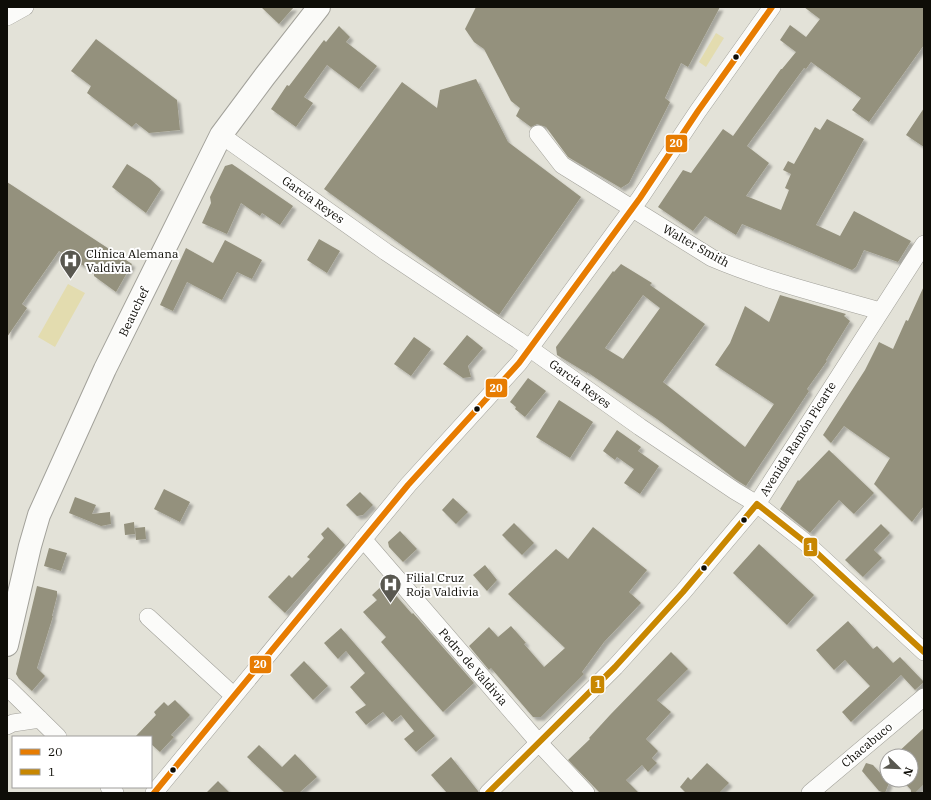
<svg xmlns="http://www.w3.org/2000/svg" width="931" height="800" viewBox="0 0 931 800" font-family="'IBM Plex Serif',serif">
<style>
.green{fill:#e3dcaf}
.building{fill:#94917d;fill-rule:evenodd;filter:url(#shadow)}
.lines{fill:none;stroke-linecap:round;stroke-linejoin:round}
.minor-casing{stroke:#a2a19a;stroke-width:18}
.major-casing{stroke:#a2a19a;stroke-width:24}
.minor{stroke:#fbfbf9;stroke-width:17}
.major{stroke:#fbfbf9;stroke-width:22}
.bus-1-casing{stroke:#fff;stroke-width:9}
.bus-2-casing{stroke:#fff;stroke-width:9}
.bus-1{stroke:#e77c01;stroke-width:6}
.bus-2{stroke:#c88701;stroke-width:6}
.bus-dot{fill:#0e0d07;stroke:#fff;stroke-width:1.5}
.labels{text-anchor:middle;stroke-width:4;stroke-linejoin:round;paint-order:stroke}
.street-label{font-size:12px;fill:#0e0d07;stroke:#fff}
.poi-label{font-size:12px;fill:#0e0d07;stroke:#fff;text-anchor:start}
.line-badge{stroke:#fff;stroke-width:1.5}
.badge-label{font-size:11px;text-anchor:middle;font-weight:bold;fill:#fff}
</style>
<defs>
<filter id="shadow"><feDropShadow dx="3.5" dy="3.5" stdDeviation="1" flood-color="#0004"/></filter>
</defs>
<rect width="100%" height="100%" fill="#e3e2d8"/>
<!-- green -->
<path class="green" d="M716,33L724,38L706,67L699,62Z
M68,284L85,293L55,347L38,337Z"/>
<!-- building -->
<path class="building" d="M261,7H294L279,24Z
M476,7H720L688,67L681,63L665,98L670,102L629,183L621,188L568,157L546,127L537,124L531,127L516,116L520,108L511,101L484,49L474,42L465,29Z
M804,7H924V45L869,122L852,110L861,98L811,62L806,69L804,68L747,146L769,163L746,196L781,210L789,190L785,188L791,174L783,170L788,161L794,164L815,127L820,130L827,119L864,139L816,225L840,236L854,211L911,241L898,262L864,250L856,267L852,270L742,224L736,235L705,216L693,231L658,207L683,170L691,173L723,129L733,136L781,69H782L796,52L780,40L790,25L806,37L820,19Z
M339,26L350,37L346,42L377,66L359,89L327,65L304,97L313,103L296,127L271,109L287,85L289,86L324,40L326,42Z
M96,39L177,100L180,130L149,133L136,123L132,127L87,93L91,86L71,71Z
M476,79L508,142L581,197L499,315L324,189L402,82L437,108L440,90Z
M924,108V147L906,135Z
M127,164L150,179L161,189L146,213L112,187Z
M232,164L293,206L280,225L262,213L260,216L241,203L227,234L202,223L211,203L210,197L225,166Z
M7,182L132,264L116,292L94,276V272L59,251L22,304L27,308L7,337Z
M319,239L340,251L327,273L307,260Z
M225,240L262,260L252,279L237,272L222,300L187,282L173,311L160,305L186,248L213,263Z
M621,264L652,283L650,285L705,324L663,382L745,447L774,404L715,365L730,343L745,306L769,322L780,295L846,314L844,316L850,321L826,360L827,361L807,389L809,391L746,486L735,479L657,419L587,372V373L557,355L556,347L613,271L614,272ZM643,295L660,308L623,359L605,348Z
M924,286V506L912,522L874,484L890,458L844,426L831,443L823,435L865,370L879,342L893,349L906,320L908,321Z
M467,335L483,348L468,366L471,377L463,378L443,364Z
M414,337L431,349L411,376L394,364Z
M528,378L546,391L525,417L515,409L516,407L510,402Z
M559,400L593,422L570,458L536,437Z
M617,430L641,447L638,451L659,466L640,494L624,483L634,469L617,457L615,460L603,451Z
M829,450L874,493L854,514L839,500L810,533L780,509L798,480L799,481Z
M164,489L190,502L180,522L154,509Z
M360,492L373,505L363,515L357,516L346,505Z
M75,497L96,505L92,514L110,512L111,524L101,526L69,513Z
M453,498L468,512L456,524L442,510Z
M134,522L135,534L125,535L124,524Z
M514,523L534,543L522,555L502,535Z
M881,524L890,533L874,550L882,558L863,577L845,560Z
M145,527L146,539L136,540L135,528Z
M328,527L345,545L285,613L268,597L289,575L292,578L310,559L307,557L324,538L321,534Z
M593,527L647,570L629,592L641,603L604,642L582,672L584,674L541,717H533L491,668L489,670L469,646L489,627L498,637L511,626L526,643L524,644L544,667L565,648L508,594L556,549L568,559Z
M400,531L417,549L403,562L389,547L388,542Z
M759,544L814,595L787,625L733,573Z
M49,548L67,553L61,571L44,566Z
M485,565L497,580L487,591L473,575Z
M385,583L412,614L413,613L474,683L443,712L381,642L386,637L363,612L377,600L372,595Z
M37,586L57,591V596L52,616H53L37,668L45,676L32,691L19,679L16,674Z
M848,621L873,649L877,646L893,663L900,657L924,682L915,690L901,675L851,722L842,712L870,686L845,660L834,670L816,650Z
M341,628L435,736L416,752L404,739L414,731L401,715L392,722L383,712L366,725L355,712L366,705L350,687L365,673L346,651L338,659L324,643Z
M671,652L688,669L657,700L671,712L646,739L658,751L652,758L657,763L648,772L642,765L626,780L639,793H600L568,760L590,739L589,738L610,715Z
M304,661L328,686L313,700L290,675Z
M175,700L190,715L171,735L174,737L160,752L151,744V737H135L156,715L154,712L164,702L168,706Z
M924,728V784L915,793H911V790L902,780H911V756H894Z
M259,745L282,767L295,754L317,777L299,793H285L247,757Z
M451,757L478,791V793H447L431,775Z
M707,763L729,783L719,793H686L680,787L688,777L691,780Z
M866,763L873,765L889,783L885,793L879,791L862,771Z
M218,781L230,793H206Z"/>
<g class="lines">
<defs>
<path id="minor" d="M7,17L25,7
M538,134L562,165L712,258C766,281 824,295 880,311
M221,135L386,252L518,340L640,427L735,491L757,504L805,542L924,652
M363,539L539,743L586,793
M148,617L234,696
M7,687L58,737
M7,726L13,723L40,719
M109,787L115,793
M154,793L408,485L519,363L640,198L698,111L772,7
M488,793L615,667L683,592L757,504L924,244
M810,793L924,697"/>
<path id="major" d="M7,645L30,546L39,515L105,369L221,135L265,76L319,7"/>
</defs>
<!-- minor casing -->
<use href="#minor" class="minor-casing"/>
<!-- major casing -->
<use href="#major" class="major-casing"/>
<!-- minor -->
<use href="#minor" class="minor"/>
<!-- major -->
<use href="#major" class="major"/>
<defs>
<path id="bus-1" d="M154,793L408,485L519,363L640,198L698,111L772,7"/>
<path id="bus-2" d="M488,793L615,667L683,592L757,504L805,542L924,652"/>
</defs>
<!-- bus-1 casing -->
<use href="#bus-1" class="bus-1-casing"/>
<!-- bus-2 casing -->
<use href="#bus-2" class="bus-2-casing"/>
<!-- bus-1 -->
<use href="#bus-1" class="bus-1"/>
<!-- bus-2 -->
<use href="#bus-2" class="bus-2"/>
</g>
<!-- icons -->
<defs>
<symbol id="hospital-pin" viewBox="-11 -11 22 30"><path d="M0 17L-7.5 6A9.5 9.5 0 1 1 7.5 6Z" fill="#595850" stroke="#fff"/><path d="M-5-5h3v3.5h4V-5h3V5h-3V1.5h-4V5h-3Z" fill="#fff"/></symbol>
</defs>
<g fill-rule="evenodd">
<use href="#hospital-pin" x="58" y="248" width="25" height="34"/>
<use href="#hospital-pin" x="378" y="572" width="25" height="34"/>
</g>
<!-- markers -->
<g class="bus-dot">
<circle cx="736" cy="57" r="3.5"/>
<circle cx="477" cy="409" r="3.5"/>
<circle cx="744" cy="520" r="3.5"/>
<circle cx="704" cy="568" r="3.5"/>
<circle cx="173" cy="770" r="3.5"/>
</g>
<g class="labels">
<!-- street labels -->
<g class="street-label">
<text transform="translate(313 200) rotate(35)" y="4">García Reyes</text>
<text transform="translate(696 246) rotate(29)" y="4">Walter Smith</text>
<text transform="translate(134 312) rotate(-64)" y="4">Beauchef</text>
<text transform="translate(580 384) rotate(36)" y="4">García Reyes</text>
<text transform="translate(798 439) rotate(-58)" y="4">Avenida Ramón Picarte</text>
<text transform="translate(473 667) rotate(49)" y="4">Pedro de Valdivia</text>
<text transform="translate(867 745) rotate(-40)" y="4">Chacabuco</text>
</g>
<!-- poi labels -->
<g class="poi-label">
<text x="86" y="258">Clínica Alemana<tspan x="86" dy="14">Valdivia</tspan></text>
<text x="406" y="582">Filial Cruz<tspan x="406" dy="14">Roja Valdivia</tspan></text>
</g>
</g>
<g class="line-badge">
<rect x="665" y="134" width="23" height="19" rx="4" fill="#e77c01"/>
<rect x="485" y="378" width="23" height="20" rx="4" fill="#e77c01"/>
<rect x="803" y="537" width="15" height="20" rx="4" fill="#c88701"/>
<rect x="249" y="655" width="23" height="19" rx="4" fill="#e77c01"/>
<rect x="590" y="675" width="15" height="19" rx="4" fill="#c88701"/>
</g>
<g class="badge-label">
<text x="676" y="147">20</text>
<text x="496" y="392">20</text>
<text x="810" y="551">1</text>
<text x="260" y="668">20</text>
<text x="598" y="688">1</text>
</g>
<!-- border -->
<rect width="931" height="800" fill="none" stroke="#0e0d07" stroke-width="16"/>
<!-- legend -->
<rect x="12" y="736" width="140" height="52" fill="#ffffff" stroke="#9f9e9c"/>
<rect x="20" y="749" width="20" height="6" fill="#e77c01" stroke="#9f9e9c"/>
<text x="48" y="756" font-size="12" fill="#0e0d07">20</text>
<rect x="20" y="769" width="20" height="6" fill="#c88701" stroke="#9f9e9c"/>
<text x="48" y="776" font-size="12" fill="#0e0d07">1</text>
<!-- north arrow -->
<g transform="translate(899 768) rotate(113)"><circle r="19" fill="#ffffff" stroke="#9f9e9c"/>
<path d="M0-3L7 15L0 10L-7 15Z" fill="#595850"/>
<text y="-6" font-size="11" font-weight="bold" text-anchor="middle" fill="#0e0d07">N</text>
</g>
</svg>
